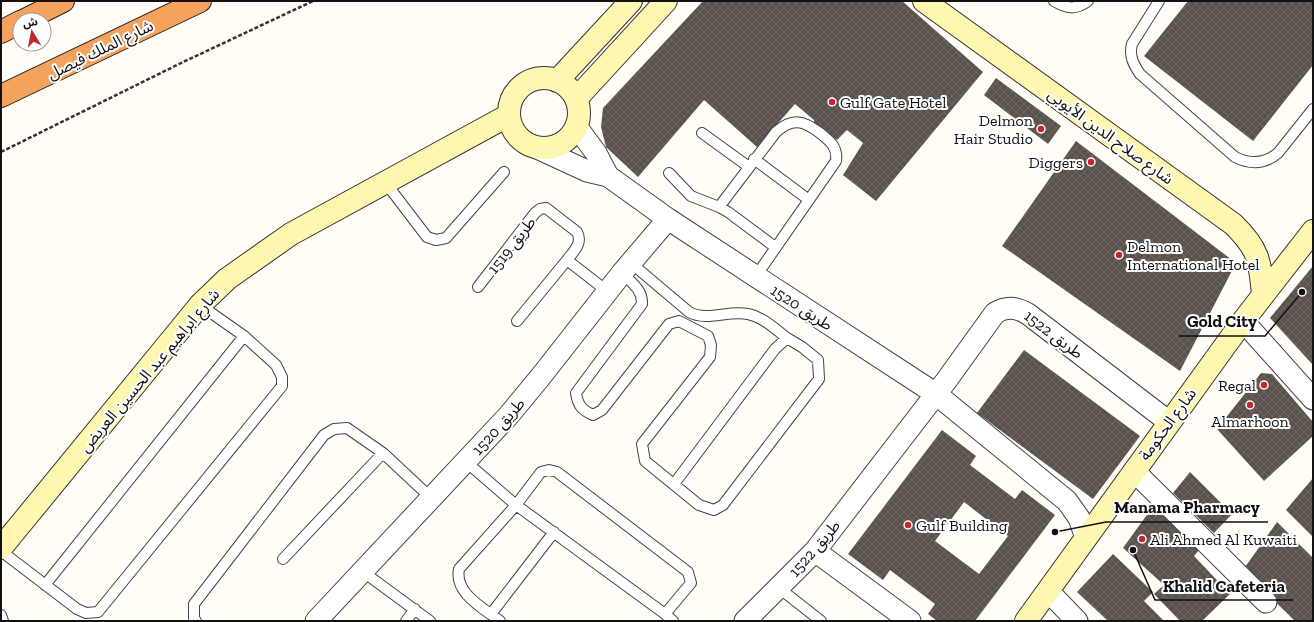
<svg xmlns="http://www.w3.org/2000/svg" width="1314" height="622" viewBox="0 0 1314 622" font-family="'Zilla Slab','Noto Sans Arabic',serif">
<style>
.building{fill:url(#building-cross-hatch);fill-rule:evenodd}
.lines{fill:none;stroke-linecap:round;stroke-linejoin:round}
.lane-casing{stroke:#444;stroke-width:12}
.street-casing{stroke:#444;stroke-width:23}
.secondary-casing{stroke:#333;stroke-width:24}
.highway-casing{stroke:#222;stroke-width:24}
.path{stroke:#333;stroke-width:2.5;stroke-dasharray:4 2;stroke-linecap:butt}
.lane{stroke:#fff;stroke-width:10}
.street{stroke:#fff;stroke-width:21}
.secondary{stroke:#fff6b0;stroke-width:22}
.highway{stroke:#f5a25d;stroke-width:22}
.poi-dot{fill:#c4262e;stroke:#fff;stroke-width:1.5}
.labels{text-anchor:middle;stroke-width:4;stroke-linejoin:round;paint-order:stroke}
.street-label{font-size:16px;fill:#111;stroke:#fff}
.poi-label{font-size:16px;fill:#111;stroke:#fff;text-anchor:start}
.leader{fill:none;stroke:#111;stroke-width:1.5}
.callout-dot{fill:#111;stroke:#fff;stroke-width:1.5}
.callout-label{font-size:17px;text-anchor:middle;font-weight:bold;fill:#111;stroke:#fff;stroke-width:4;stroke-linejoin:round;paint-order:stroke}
</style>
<defs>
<pattern id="building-cross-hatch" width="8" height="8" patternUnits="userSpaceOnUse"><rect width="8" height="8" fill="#5a524d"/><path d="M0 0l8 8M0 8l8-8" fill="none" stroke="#6d6662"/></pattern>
</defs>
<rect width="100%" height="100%" fill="#fffdf5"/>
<!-- building -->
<path class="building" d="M703,1H902L983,72L876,201L843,175L863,143L847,130L837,140L814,123V120L795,104L757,147L704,100L638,177L606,147L601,127L603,108Z
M1188,1H1313V65L1253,141L1144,56Z
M996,78L1061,126L1048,144L984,95Z
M1076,141L1236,263L1180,371L1002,246Z
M1313,266V365L1270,318Z
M1024,350L1140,436L1093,499L977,413Z
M1261,373L1272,374L1313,422V436L1264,481L1217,429Z
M942,430L976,456L970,465L1015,499L1022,490L1055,515L975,621H937L928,614L935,604L890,570L883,580L848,554ZM964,502L1008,536L979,574L935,541Z
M1190,472L1232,514L1214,533L1173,493Z
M1313,478V537L1286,510Z
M1154,505L1204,544L1194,556L1230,594L1202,621H1180L1154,594L1164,585L1123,548Z
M1277,522L1313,558V621H1295L1243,570Z
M1113,554L1153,592L1144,601L1164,621H1108L1077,592Z"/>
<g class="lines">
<defs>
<path id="lane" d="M1054,1C1067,9 1076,10 1088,1
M1159,1L1132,44C1129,55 1133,64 1140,74L1235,157C1251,165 1265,164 1278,153L1313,109
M702,133L749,167
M754,159L809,200
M669,173L691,196L719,207
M385,182L427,237L436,240L446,238L504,172
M631,263L689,312C708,322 727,310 748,314C763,317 775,329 787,338
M622,273C631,282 643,290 642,304L576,393C578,406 582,410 593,415L602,410L669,324L679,321L708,336L711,345L710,357L642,444L645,461L699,505L714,510L723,505L819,379L818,360L802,347L787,338L775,349L674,484
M756,276L836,161C838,147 830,141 820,133C804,121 793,117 776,132L719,207L728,212L775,247
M478,287L535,213L540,209L546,208L577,232C583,243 574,251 567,260L607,291
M517,321L567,260
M465,461L516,505L665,614
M1,551L77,609L86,613L98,612L282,386V377L276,365L244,336L200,305
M283,559L383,453
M362,571L430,621
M45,585L244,336
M779,588L821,621
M491,614L554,532
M1,615L3,621
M196,621L194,618V604L324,435L334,429L347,428L383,453L430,497
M406,621L415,609
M500,621C483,608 454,593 459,569L516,505L541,472L549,470L557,472L688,572L691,583L665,614L673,621"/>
<path id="street" d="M576,126L596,153L608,176
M535,147L587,171L608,176L668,219L936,394L1067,501L1079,518L1086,538
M1243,321L1313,399
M1134,471L1266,602
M815,551L910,621
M1048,591L1077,621
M316,621L509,415L542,375L622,273L668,219
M745,621L815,551L946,381L995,313C1007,306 1016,307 1028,314L1169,422"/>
<path id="secondary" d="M924,1L1233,224C1259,249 1260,261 1263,295
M509 113a35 35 0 1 1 70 0a35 35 0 1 1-70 0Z
M557,81L631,1
M576,99L666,1
M1,548L200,305L227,279L291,234L509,115
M1026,621L1243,321L1313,231"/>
<path id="highway" d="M25,20L63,1
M1,32L20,22
M1,96L200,1"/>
</defs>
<!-- lane casing -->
<use href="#lane" class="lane-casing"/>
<!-- street casing -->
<use href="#street" class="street-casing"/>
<!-- secondary casing -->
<use href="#secondary" class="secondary-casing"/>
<!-- highway casing -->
<use href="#highway" class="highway-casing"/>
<!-- path -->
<path class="path" d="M1,152L179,64L313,1"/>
<!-- lane -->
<use href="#lane" class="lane"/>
<!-- street -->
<use href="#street" class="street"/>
<!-- secondary -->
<use href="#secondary" class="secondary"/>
<!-- highway -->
<use href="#highway" class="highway"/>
</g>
<!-- markers -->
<g class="poi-dot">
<circle cx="832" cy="102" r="4"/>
<circle cx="1041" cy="129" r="4"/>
<circle cx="1091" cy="162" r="4"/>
<circle cx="1119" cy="255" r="4"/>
<circle cx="1264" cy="385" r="4"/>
<circle cx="1250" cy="405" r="4"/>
<circle cx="908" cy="525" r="4"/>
<circle cx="1142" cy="539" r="4"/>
</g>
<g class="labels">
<!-- street labels -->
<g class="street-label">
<text transform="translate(100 49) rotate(-26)" y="6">شارع الملك فيصل</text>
<text transform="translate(1111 136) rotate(36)" y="6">شارع صلاح الدين الأيوبي</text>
<text transform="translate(511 245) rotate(-52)" y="6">طريق 1519</text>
<text transform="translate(802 307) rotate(33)" y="6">طريق 1520</text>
<text transform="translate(1054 334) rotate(37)" y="6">طريق 1522</text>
<text transform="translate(149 370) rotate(-50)" y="6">شارع ابراهيم عبد الحسين العريض</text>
<text transform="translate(1167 424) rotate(-54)" y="6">شارع الحكومة</text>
<text transform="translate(498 426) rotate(-48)" y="6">طريق 1520</text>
<text transform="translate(814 548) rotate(-49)" y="6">طريق 1522</text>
</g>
<!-- poi labels -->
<g class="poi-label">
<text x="840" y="108">Gulf Gate Hotel</text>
<text x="1033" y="126" text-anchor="end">Delmon<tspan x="1033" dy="18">Hair Studio</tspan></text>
<text x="1083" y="168" text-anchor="end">Diggers</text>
<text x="1127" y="252">Delmon<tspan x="1127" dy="18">International Hotel</tspan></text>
<text x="1256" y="391" text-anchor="end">Regal</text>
<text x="1250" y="427" text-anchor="middle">Almarhoon</text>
<text x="916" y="531">Gulf Building</text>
<text x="1150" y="545">Ali Ahmed Al Kuwaiti</text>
</g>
</g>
<!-- callouts -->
<path class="leader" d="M1302 292L1265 336H1179M1055 532L1106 522H1268M1133 550L1155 600H1293"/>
<g class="callout-dot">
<circle cx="1302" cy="292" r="4"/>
<circle cx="1055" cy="532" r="4"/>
<circle cx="1133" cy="550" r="4"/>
</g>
<g class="callout-label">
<text x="1222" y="327">Gold City</text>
<text x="1187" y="513">Manama Pharmacy</text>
<text x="1224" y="592">Khalid Cafeteria</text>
</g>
<!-- border -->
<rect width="1314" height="622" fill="none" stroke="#111111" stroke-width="4"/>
<!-- north arrow -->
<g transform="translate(32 32) rotate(350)"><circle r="19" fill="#ffffff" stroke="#a0a0a0"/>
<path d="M0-3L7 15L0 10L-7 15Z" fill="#c4262e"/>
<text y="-6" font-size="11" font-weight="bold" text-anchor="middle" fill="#111111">ش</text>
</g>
</svg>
